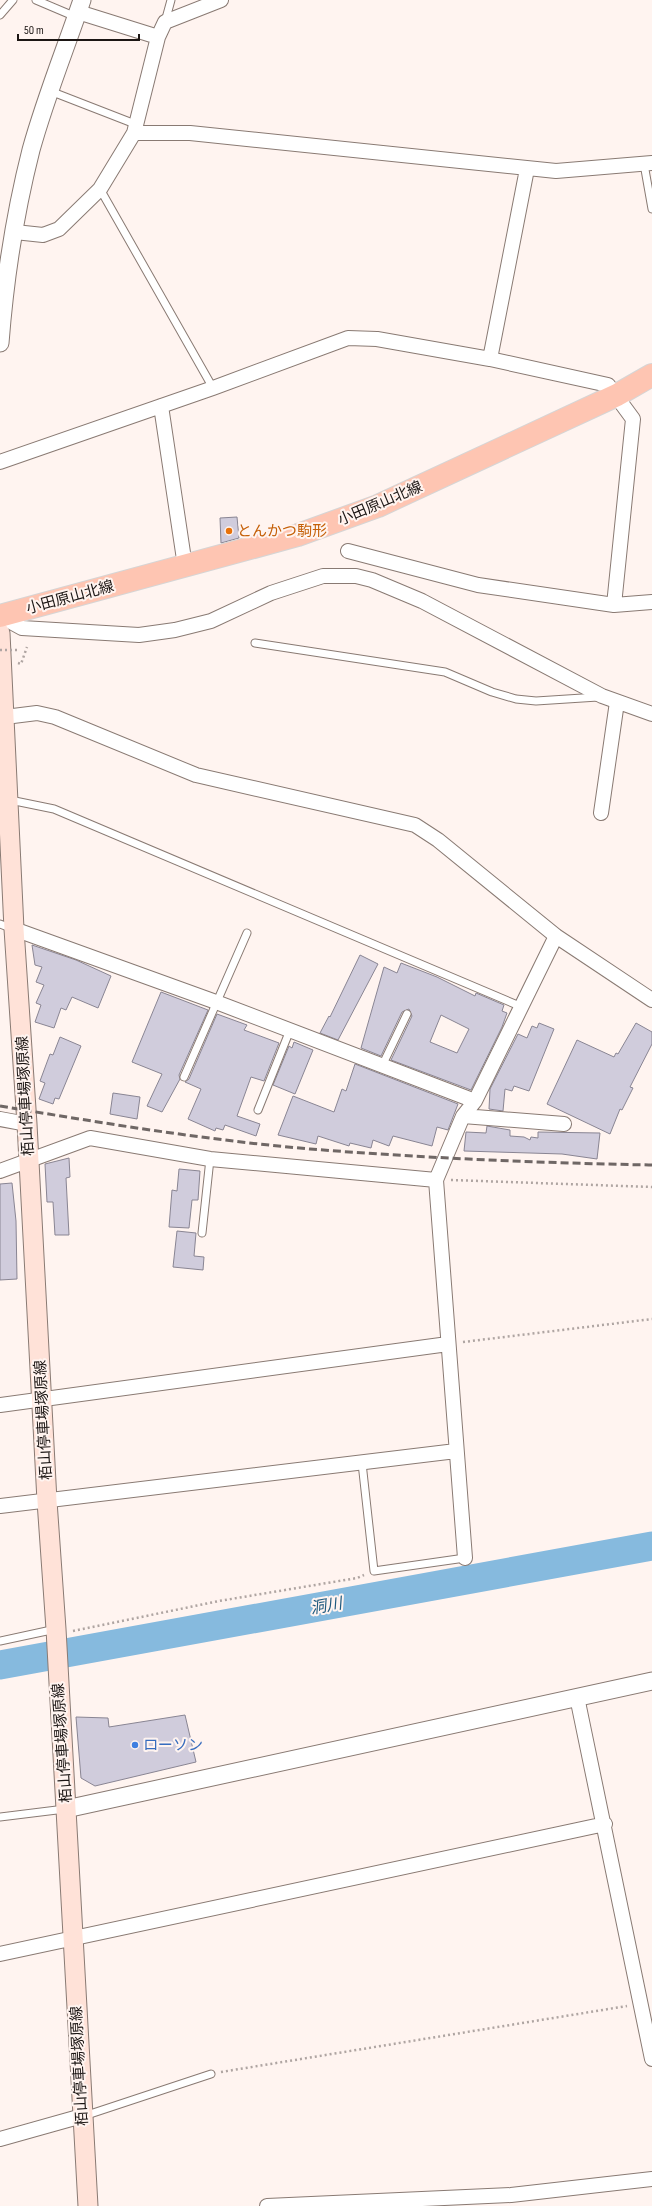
<svg xmlns="http://www.w3.org/2000/svg" width="652" height="2206" viewBox="0 0 652 2206" font-family="'Sofia Sans Condensed','Noto Sans JP',sans-serif">
<style>
.lines{fill:none;stroke-linecap:round;stroke-linejoin:round}
.river{stroke:#86bade;stroke-width:29}
.building{fill:#d0ccdc;stroke:#898593;fill-rule:evenodd}
.service-casing{stroke:#897a73;stroke-width:9}
.minor-casing{stroke:#897a73;stroke-width:16}
.tertiary-casing{stroke:#897a73;stroke-width:19}
.secondary-casing{stroke:#897a73;stroke-width:21}
.primary-casing{stroke:#d6d5d5;stroke-width:24}
.path{stroke:#afa5a2;stroke-width:2.5;stroke-dasharray:2 3;stroke-linecap:butt}
.service{stroke:#fff;stroke-width:7}
.minor{stroke:#fff;stroke-width:14}
.tertiary{stroke:#fff;stroke-width:17}
.secondary{stroke:#ffe2d8;stroke-width:19}
.primary{stroke:#fec5b2;stroke-width:22}
.rail{stroke:#6f6765;stroke-width:3;stroke-dasharray:8 4;stroke-linecap:butt}
.path-bridge{stroke:#afa5a2;stroke-width:2.5;stroke-dasharray:2 3;stroke-linecap:butt}
.food-dot{fill:#e8710a;stroke:#fff4f0;stroke-width:1.5}
.shop-dot{fill:#3f7fe0;stroke:#fff4f0;stroke-width:1.5}
.labels{text-anchor:middle;stroke-width:4;stroke-linejoin:round;paint-order:stroke}
.street-label{font-size:15px;fill:#1c1614;stroke:#fff4f0}
.food-label{font-size:15px;fill:#c56008;stroke:#fff4f0;text-anchor:start}
.shop-label{font-size:15px;fill:#366cbe;stroke:#fff4f0;text-anchor:start}
.water-label{font-size:16px;font-style:italic;fill:#1e597e;stroke:#fff4f0}
</style>
<rect width="100%" height="100%" fill="#fff4f0"/>
<g class="lines">
<!-- river -->
<path class="river" d="M0,1665L652,1546"/>
</g>
<!-- building -->
<path class="building" d="M237,517L239,538L221,543L220,518Z
M32,945L76,960L111,976L98,1008L72,997L66,1010L61,1008L54,1028L35,1022L41,1005L36,1003L44,985L36,982L42,967L35,965Z
M360,955L378,964L338,1040L320,1033L329,1016L330,1017Z
M401,963L437,977L475,996L476,993L504,1005L502,1011L507,1013L502,1027L471,1090L391,1060L412,1016L409,1009L402,1012L381,1056L361,1048L384,967L397,973ZM441,1015L469,1029L457,1053L430,1042Z
M161,992L208,1010L179,1075L180,1079L162,1112L147,1106L162,1074L132,1062Z
M217,1014L247,1025L244,1030L279,1043L264,1081L251,1077L237,1116L260,1124L256,1136L225,1125L223,1130L216,1128L215,1131L188,1119L201,1089L185,1082L189,1079Z
M539,1023L554,1029L529,1091L514,1086L512,1091L505,1089L503,1111L489,1109L490,1089L518,1034L527,1038L532,1026L537,1028Z
M636,1023L652,1032V1044L630,1087L633,1088L622,1110L620,1109L610,1134L547,1104L577,1040L614,1057L616,1053L618,1054Z
M60,1037L81,1046L59,1099L55,1098L53,1104L39,1099L45,1083L40,1081L50,1054L53,1055Z
M294,1042L313,1050L295,1094L273,1085L289,1046L292,1048Z
M355,1064L458,1104L448,1130L437,1127L432,1146L393,1136L389,1146L373,1140L371,1148L350,1143L349,1146L318,1136L316,1144L278,1135L293,1096L334,1112L342,1089L346,1091Z
M113,1093L140,1097L137,1119L110,1114Z
M487,1126L510,1130V1136L524,1137L530,1140L531,1137L538,1138V1132L600,1133L597,1159L562,1154L464,1151L466,1132L486,1133Z
M69,1158L70,1177L66,1178L69,1235H55L53,1202H47L45,1164Z
M179,1169L200,1171L198,1200H192L189,1228L169,1227L172,1190L177,1191Z
M12,1183L16,1221L17,1279L0,1280V1184Z
M177,1231L196,1233L194,1256L204,1257L203,1270L173,1267Z
M185,1715L196,1762L95,1786L81,1778L76,1717L108,1718L109,1727Z"/>
<g class="lines">
<defs>
<path id="service" d="M36,0L76,17
M0,15L13,0
M165,22L171,0
M50,91L135,124
M644,164L652,209
M100,189L213,388
M255,643L445,672L492,692L516,699L536,701L598,697
M10,800L54,809L522,1007
M0,924L13,929
M382,1066L407,1014
M184,1077L247,933
M258,1110L290,1030
M202,1233L210,1159
M362,1463L374,1571L465,1558
M0,1641L56,1629
M0,1817L65,1809
M84,2116L211,2074"/>
<path id="minor" d="M78,12L158,37
M134,133H190L556,171L652,163
M15,232L43,235L59,229L100,189L134,133L158,37L165,22L221,0
M490,359L527,169
M161,406L185,566
M0,462L213,388L348,338L377,339L490,359L608,385L633,419L614,605
M348,551L478,585L614,605L652,602
M0,616L22,628L139,635L175,630L211,621L271,593L323,576H356L372,580L422,601L602,696L652,714
M5,717L37,713L55,717L196,775L415,825L438,840L556,936L652,1000
M601,813L617,702
M14,929L216,1002L475,1101
M463,1116L564,1124
M0,1119L27,1124
M0,1171L90,1138L210,1159L436,1180
M0,1405L448,1344
M0,1506L456,1451
M465,1558L436,1180L463,1116L475,1101L556,936
M577,1697L652,2059
M0,1954L605,1824
M0,2139L82,2116
M267,2206L511,2195L652,2179"/>
<path id="tertiary" d="M0,343C5,278 15,213 31,150C45,99 65,50 82,0
M66,1809L652,1681"/>
<path id="secondary" d="M0,633L14,929L27,1124L47,1501L56,1629L88,2206"/>
<path id="primary" d="M0,616L298,535L378,506L617,395L652,375"/>
</defs>
<!-- service casing -->
<use href="#service" class="service-casing"/>
<!-- minor casing -->
<use href="#minor" class="minor-casing"/>
<!-- tertiary casing -->
<use href="#tertiary" class="tertiary-casing"/>
<!-- secondary casing -->
<use href="#secondary" class="secondary-casing"/>
<!-- primary casing -->
<use href="#primary" class="primary-casing"/>
<!-- path -->
<path class="path" d="M18,663L21,664L27,647
M451,1180L652,1187
M463,1342L652,1319
M73,1631L219,1601L357,1578L364,1575
M221,2072L627,2006"/>
<!-- service -->
<use href="#service" class="service"/>
<!-- minor -->
<use href="#minor" class="minor"/>
<!-- tertiary -->
<use href="#tertiary" class="tertiary"/>
<!-- secondary -->
<use href="#secondary" class="secondary"/>
<!-- primary -->
<use href="#primary" class="primary"/>
<!-- rail -->
<path class="rail" d="M0,1106C102,1123 206,1140 310,1149C424,1158 538,1163 652,1165"/>
<!-- path-bridge -->
<path class="path-bridge" d="M0,650H20"/>
</g>
<!-- markers -->
<circle class="food-dot" cx="229" cy="531" r="4"/>
<circle class="shop-dot" cx="135" cy="1745" r="4"/>
<g class="labels">
<!-- street labels -->
<g class="street-label">
<text transform="translate(380 503) rotate(-23)" y="5">小田原山北線</text>
<text transform="translate(70 597) rotate(-15)" y="5">小田原山北線</text>
<text transform="translate(25 1096) rotate(-93)" y="5">栢山停車場塚原線</text>
<text transform="translate(43 1420) rotate(-93)" y="5">栢山停車場塚原線</text>
<text transform="translate(62 1743) rotate(-94)" y="5">栢山停車場塚原線</text>
<text transform="translate(79 2066) rotate(-93)" y="5">栢山停車場塚原線</text>
</g>
<!-- food labels -->
<g class="food-label">
<text x="237" y="536">とんかつ駒形</text>
</g>
<!-- shop labels -->
<g class="shop-label">
<text x="143" y="1750">ローソン</text>
</g>
<!-- water labels -->
<g class="water-label">
<text transform="translate(326 1605) rotate(-10)" y="6">洞川</text>
</g>
</g>
<!-- scale -->
<path d="M18 34v6h121v-6" fill="none" stroke="#1c1614" stroke-width="2"/>
<text x="24" y="34" font-size="12" fill="#1c1614" stroke="#fff4f0" stroke-width="3" paint-order="stroke">50 m</text>
</svg>
